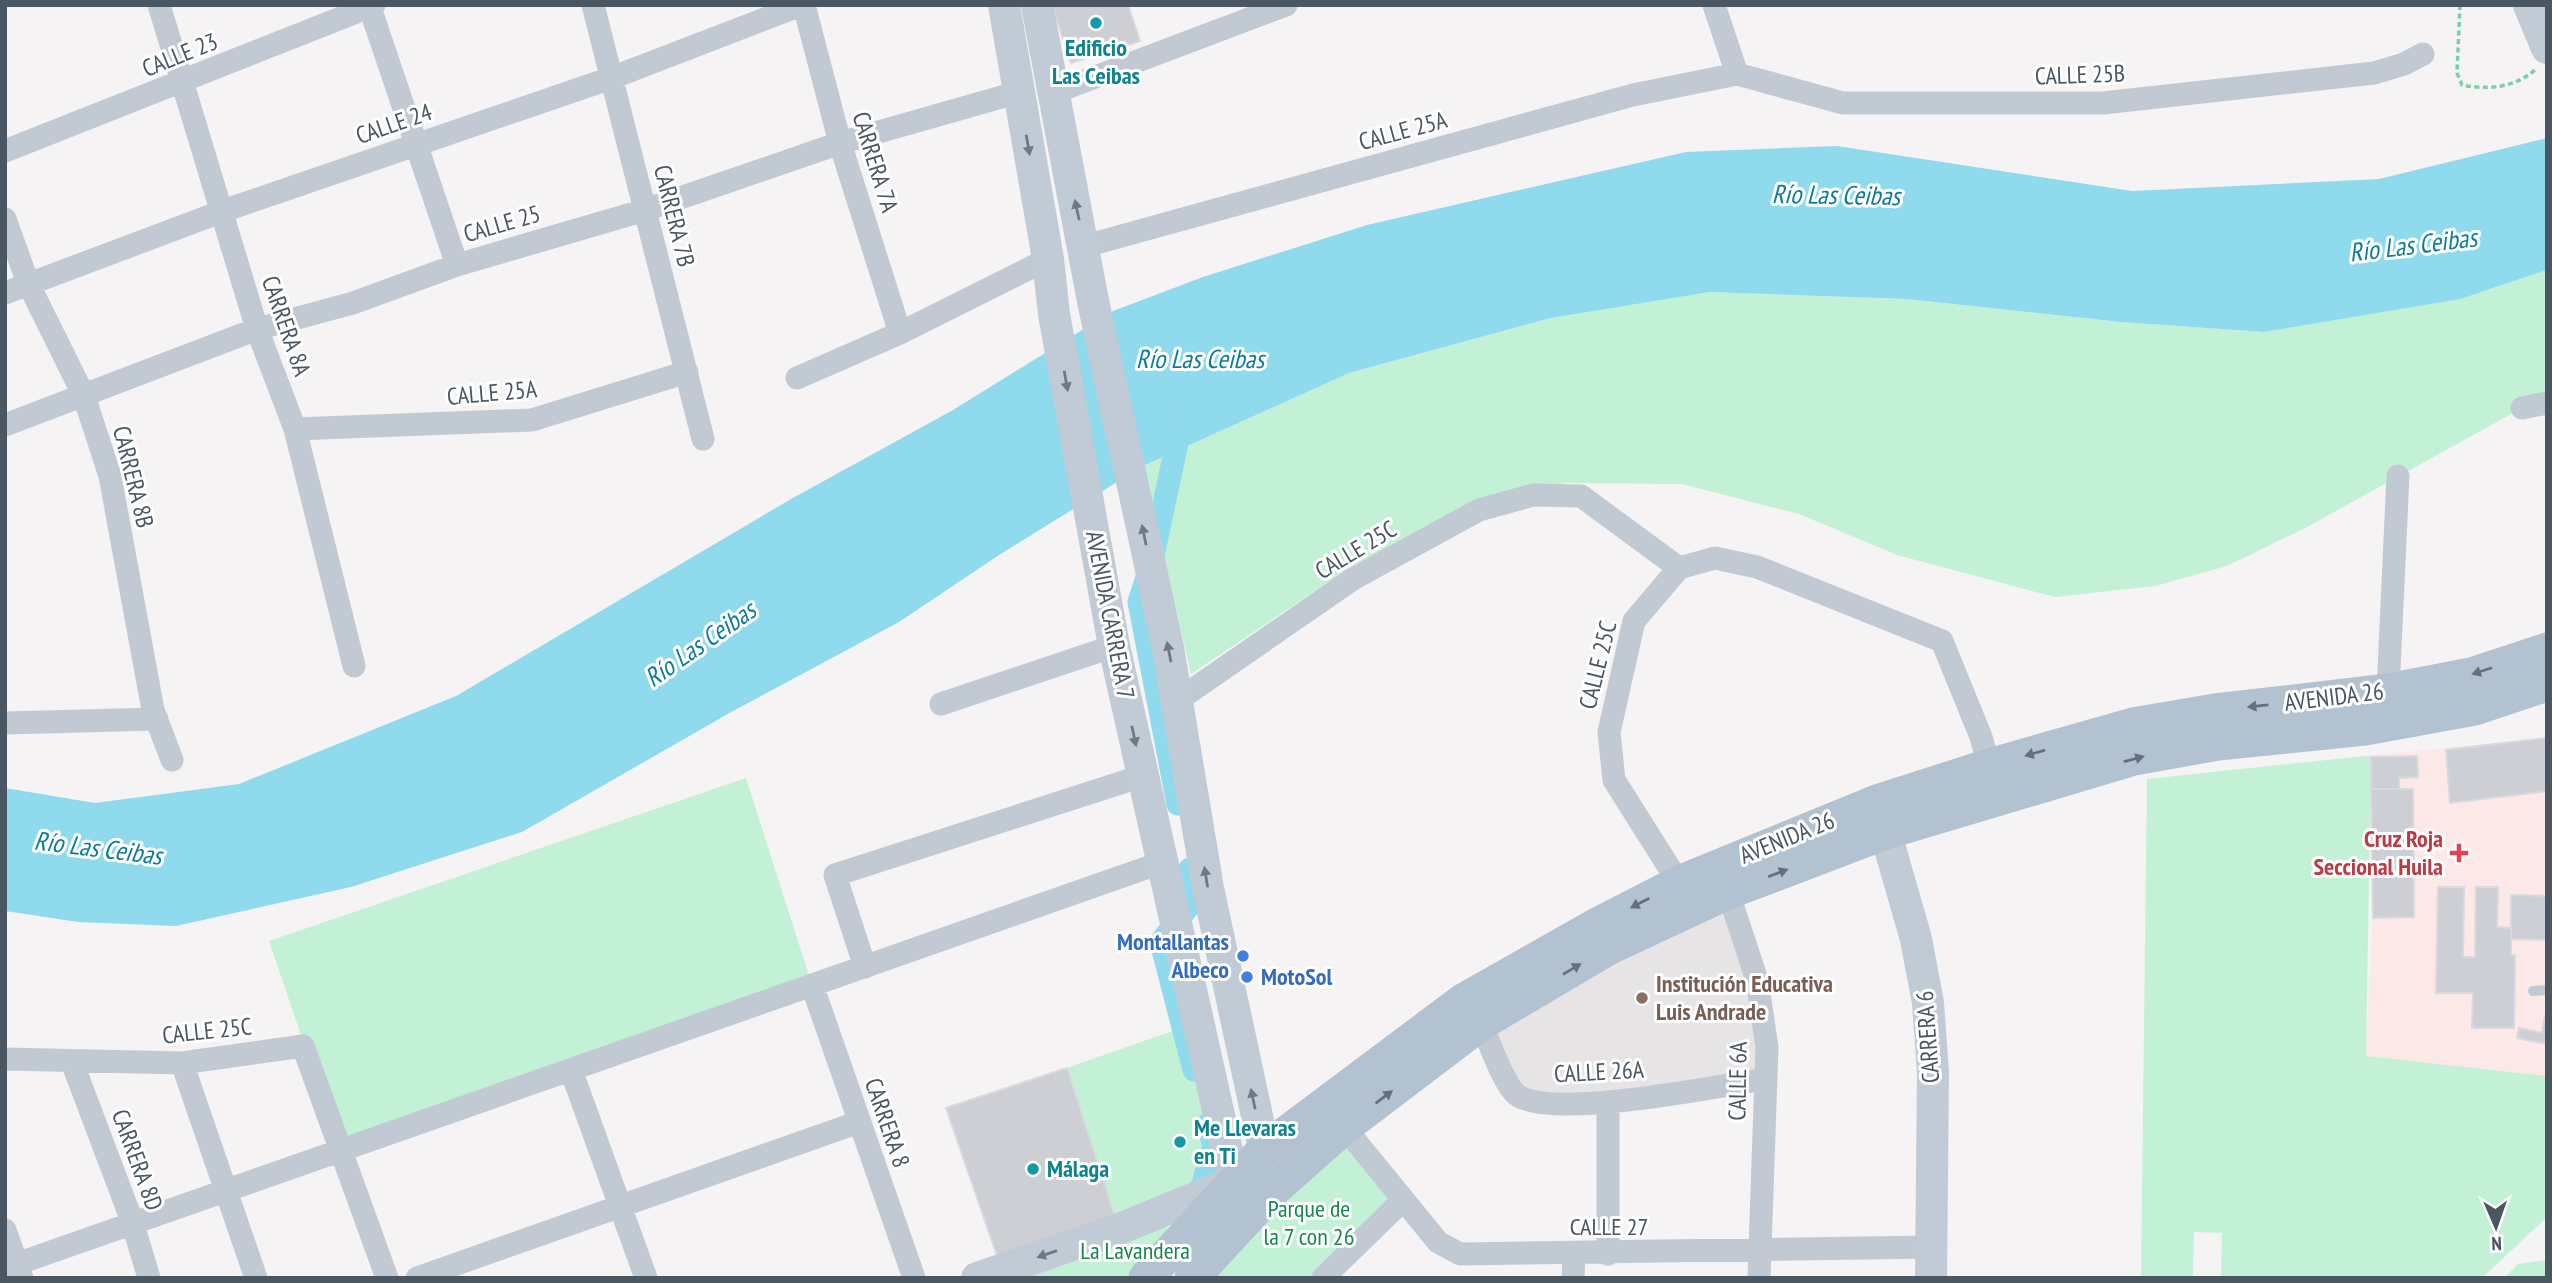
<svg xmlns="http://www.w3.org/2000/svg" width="2552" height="1283" viewBox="0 0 2552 1283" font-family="'PT Sans Narrow',sans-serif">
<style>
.education{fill:#e6e4e5}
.medical{fill:#fce8e6}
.green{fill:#c3f1d5}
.water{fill:#90daee}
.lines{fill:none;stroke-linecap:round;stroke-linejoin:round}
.canal{stroke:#90daee;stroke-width:23}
.building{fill:#cdcfd5;stroke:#d7d9de;stroke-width:2}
.path{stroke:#7ad0a6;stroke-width:3.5;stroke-dasharray:5 3.5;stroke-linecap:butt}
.lane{stroke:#c1cad2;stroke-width:10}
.street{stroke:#c1cad2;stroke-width:23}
.secondary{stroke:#c1cbd6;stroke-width:32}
.primary{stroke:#b3c2d1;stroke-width:35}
.oneway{fill:#6e7984}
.oneway2{fill:#64717d}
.culture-dot{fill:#0f9aa8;stroke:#fff;stroke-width:2.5}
.health-dot{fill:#e0444e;stroke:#fff;stroke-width:2.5}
.shop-dot{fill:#3f7fe0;stroke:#fff;stroke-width:2.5}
.education-dot{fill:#8d6e63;stroke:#fff;stroke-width:2.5}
.labels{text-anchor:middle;stroke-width:6;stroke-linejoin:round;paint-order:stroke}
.culture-label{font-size:24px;font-weight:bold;fill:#0d838f;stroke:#fff;text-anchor:start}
.street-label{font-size:24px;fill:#4a5661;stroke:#fff}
.health-label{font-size:24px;font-weight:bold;fill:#be3a42;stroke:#fff;text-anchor:end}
.shop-label{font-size:24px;font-weight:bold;fill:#366cbe;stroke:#fff;text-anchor:end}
.education-label{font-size:24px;font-weight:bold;fill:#785e54;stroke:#fff;text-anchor:start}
.park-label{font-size:24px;fill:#17864f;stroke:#fff}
.water-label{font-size:26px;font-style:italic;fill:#0c7c9b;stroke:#fff}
</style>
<rect width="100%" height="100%" fill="#f5f3f3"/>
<!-- education -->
<path class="education" d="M1728,892L1744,936L1764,1079L1530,1100L1481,1023Z"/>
<!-- medical -->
<path class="medical" d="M2547,738V1076L2366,1057L2373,917L2371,757L2364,756Z"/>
<!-- green -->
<path class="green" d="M2547,270V403L2522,408L2307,527L2227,566L2155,586L2055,597L1897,555L1799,514L1682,484L1565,483L1504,492L1352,566L1191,674L1143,466L1349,373L1551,318L1710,292L1907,299L2121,322L2264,332L2482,292Z
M2364,756L2371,757L2366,1056L2547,1076V1217L2482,1278H2221L2222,1233L2194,1232L2193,1278H2141L2147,779Z
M746,778L812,985L340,1150L269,941Z
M1198,1022L1234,1182L1158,1215L1178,1243L1146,1278H1011L1118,1229L1067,1068Z
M1344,1127L1402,1201L1323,1278H1192Z
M2547,1260V1278H2504L2518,1264Z"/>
<!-- water -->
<path class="water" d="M2547,138V270L2460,299L2264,332L2121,322L1907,299L1710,292L1551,318L1349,373L1143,466L999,555L899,622L733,711L522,832L351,887L176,926L78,922L5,911V788L95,803L239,784L456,696L791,499L953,410L1113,311L1203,277L1367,225L1686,152L1837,146L2132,191L2379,179Z"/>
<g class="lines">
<!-- canal -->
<path class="canal" d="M1178,804L1139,602L1151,565L1181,424
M1190,869L1195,898L1161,942L1194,1070
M1193,1203L1199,1197L1214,1146L1208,1124"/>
</g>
<!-- building -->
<path class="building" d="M1052,5H1128L1140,41L1071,63Z
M2547,738V791L2450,803L2446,750Z
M2417,756L2418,777L2399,778V789H2371V757Z
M2371,789H2413L2414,917L2373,918Z
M2438,887H2464L2463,957H2475L2476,887H2498L2497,927L2511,928V955H2515L2514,1028H2472L2473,993H2436Z
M2511,895L2547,896V940L2511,939Z
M2545,1015L2547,1044L2517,1038L2519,1028L2542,1033Z
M1067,1068L1119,1229L1002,1270L946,1108Z"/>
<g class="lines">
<!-- path -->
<path class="path" d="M2460,5L2457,73L2462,85C2488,90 2514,88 2535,70"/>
<!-- lane -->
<path class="lane" d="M2533,991L2547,990"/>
<!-- street -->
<path class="street" d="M159,5L257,329L295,429L354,666
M369,5L457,265
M593,5L703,439
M804,5L840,143L900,333
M1714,5L1737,74
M1053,93L1286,5
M5,151L374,5
M5,219L28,283L84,396L110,476L153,710L172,760
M1085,246L1633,95L1737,74L1843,103H2103L2374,73L2404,64L2423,54
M5,293L223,211L614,77L801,5
M797,378L900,333L1048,259
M2522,408L2547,403
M5,425L257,329L353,303L457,265L645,210L840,143L1019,92
M295,429L532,420L687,372
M2388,691L2398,476
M1178,700L1353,579L1479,510L1533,495L1581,496L1679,568
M941,704L1114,646
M5,723L157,719
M1679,883L1614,780L1609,732L1634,621L1679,568L1715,558L1757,567L1942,641L1981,737L1989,766
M1728,892L1757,980L1767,1047L1759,1278
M865,967L835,875L1142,776
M812,985L914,1278
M1481,1023C1489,1041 1503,1084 1517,1095C1551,1120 1718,1086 1764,1079
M5,1059L182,1063L303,1046L387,1278
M72,1062L132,1221L149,1278
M182,1063L256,1278
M571,1070L646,1278
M1608,1102V1254
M1344,1127L1438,1242L1460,1254L1932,1247
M5,1230L22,1278
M5,1268L1163,862
M417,1278L859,1122
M1323,1278L1402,1201
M1573,1278L1574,1254"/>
<!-- secondary -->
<path class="secondary" d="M1004,5L1048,259L1054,314L1114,646L1234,1182L1241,1201
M1037,5L1093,301L1168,648L1208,888L1269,1172
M2529,5L2547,48
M1879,810L1916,939L1928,1003L1933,1072L1931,1278
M977,1278L1119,1229L1234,1182"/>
<!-- primary -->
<path class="primary" d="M1146,1278L1264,1150L1463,1001L1599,924L1679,883L1877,802L1989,766L2133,725L2215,711L2388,691L2471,675L2547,650
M1192,1278L1273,1190L1344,1127L1481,1023L1608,948L1728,892L1886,832L2134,758L2218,743L2365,728L2475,708L2547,684"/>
</g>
<!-- one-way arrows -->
<defs><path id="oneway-solid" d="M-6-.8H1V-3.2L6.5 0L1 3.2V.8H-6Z" transform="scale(1.75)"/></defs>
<g class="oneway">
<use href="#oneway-solid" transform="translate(1028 145) rotate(80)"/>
<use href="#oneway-solid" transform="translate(1077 210) rotate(-102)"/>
<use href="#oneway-solid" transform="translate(1066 381) rotate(80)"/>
<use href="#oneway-solid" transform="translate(1144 535) rotate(-102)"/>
<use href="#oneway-solid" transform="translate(1169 652) rotate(-101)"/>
<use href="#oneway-solid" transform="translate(1134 736) rotate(78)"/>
<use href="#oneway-solid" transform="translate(1206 877) rotate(-99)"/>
<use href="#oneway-solid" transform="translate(1253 1099) rotate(-102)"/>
<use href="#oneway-solid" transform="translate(1047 1254) rotate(161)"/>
</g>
<g class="oneway2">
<use href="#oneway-solid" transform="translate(2482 671) rotate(162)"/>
<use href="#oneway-solid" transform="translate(2258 706) rotate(174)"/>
<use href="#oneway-solid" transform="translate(2035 753) rotate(164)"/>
<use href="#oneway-solid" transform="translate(2134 759) rotate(-15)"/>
<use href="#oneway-solid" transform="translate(1778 873) rotate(-21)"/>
<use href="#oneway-solid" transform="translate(1640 903) rotate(153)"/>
<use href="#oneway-solid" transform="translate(1572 969) rotate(-31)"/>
<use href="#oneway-solid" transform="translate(1384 1097) rotate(-37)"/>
</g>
<!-- markers -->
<g class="culture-dot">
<circle cx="1096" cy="23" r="7"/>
<circle cx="1180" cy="1142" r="7"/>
<circle cx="1033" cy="1169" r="7"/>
</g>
<path class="health-dot" d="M2455.5 842.5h7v7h7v7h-7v7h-7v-7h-7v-7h7z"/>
<g class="shop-dot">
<circle cx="1243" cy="956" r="7"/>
<circle cx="1247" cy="977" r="7"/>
</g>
<circle class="education-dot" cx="1642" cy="998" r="7"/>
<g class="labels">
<!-- culture labels -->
<g class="culture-label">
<text x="1096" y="56" text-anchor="middle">Edificio<tspan x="1096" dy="28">Las Ceibas</tspan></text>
<text x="1194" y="1136">Me Llevaras<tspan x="1194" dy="28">en Ti</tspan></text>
<text x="1047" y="1177">Málaga</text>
</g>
<!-- street labels -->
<g class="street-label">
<text transform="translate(180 55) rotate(-22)" y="8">CALLE 23</text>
<text transform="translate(2080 75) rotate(-2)" y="8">CALLE 25B</text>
<text transform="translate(394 124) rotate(-19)" y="8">CALLE 24</text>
<text transform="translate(1403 131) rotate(-15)" y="8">CALLE 25A</text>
<text transform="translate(875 162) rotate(73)" y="8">CARRERA 7A</text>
<text transform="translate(674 216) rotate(76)" y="8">CARRERA 7B</text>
<text transform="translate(502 224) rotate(-16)" y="8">CALLE 25</text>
<text transform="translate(286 326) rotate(71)" y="8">CARRERA 8A</text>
<text transform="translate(492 393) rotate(-5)" y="8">CALLE 25A</text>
<text transform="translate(133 477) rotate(76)" y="8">CARRERA 8B</text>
<text transform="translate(1356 550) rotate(-31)" y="8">CALLE 25C</text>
<text transform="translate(1110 615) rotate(79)" y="8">AVENIDA CARRERA 7</text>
<text transform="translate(1598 665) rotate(-76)" y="8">CALLE 25C</text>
<text transform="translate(2334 697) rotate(-7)" y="8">AVENIDA 26</text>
<text transform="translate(1787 838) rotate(-22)" y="8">AVENIDA 26</text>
<text transform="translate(207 1031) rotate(-6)" y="8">CALLE 25C</text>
<text transform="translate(1928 1037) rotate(-94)" y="8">CARRERA 6</text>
<text transform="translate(1599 1072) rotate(-3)" y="8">CALLE 26A</text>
<text transform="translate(1738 1081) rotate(-89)" y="8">CALLE 6A</text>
<text transform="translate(887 1123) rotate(71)" y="8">CARRERA 8</text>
<text transform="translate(137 1160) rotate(70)" y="8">CARRERA 8D</text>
<text x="1609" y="1235">CALLE 27</text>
</g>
<!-- health labels -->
<g class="health-label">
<text x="2443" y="847">Cruz Roja<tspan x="2443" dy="28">Seccional Huila</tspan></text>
</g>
<!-- shop labels -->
<g class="shop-label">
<text x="1229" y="950">Montallantas<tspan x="1229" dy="28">Albeco</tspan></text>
<text x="1261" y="985" text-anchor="start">MotoSol</text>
</g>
<!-- education labels -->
<g class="education-label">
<text x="1656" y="992">Institución Educativa<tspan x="1656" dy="28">Luis Andrade</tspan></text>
</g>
<!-- park labels -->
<g class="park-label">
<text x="1309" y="1217">Parque de<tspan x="1309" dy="28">la 7 con 26</tspan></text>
<text x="1135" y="1259">La Lavandera</text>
</g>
<!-- water labels -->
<g class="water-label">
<text transform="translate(1836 195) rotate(1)" y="9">Río Las Ceibas</text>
<text transform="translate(2413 245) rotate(-7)" y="9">Río Las Ceibas</text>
<text x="1200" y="368">Río Las Ceibas</text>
<text transform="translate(700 644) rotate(-35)" y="9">Río Las Ceibas</text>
<text transform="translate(98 848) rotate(7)" y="9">Río Las Ceibas</text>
</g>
</g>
<!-- border -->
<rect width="2552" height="1283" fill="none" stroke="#4a5661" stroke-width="14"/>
<!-- north arrow -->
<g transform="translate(2496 1227) rotate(178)" stroke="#ffffff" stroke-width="5" paint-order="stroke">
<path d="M0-5L12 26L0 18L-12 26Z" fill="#4a5661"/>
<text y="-10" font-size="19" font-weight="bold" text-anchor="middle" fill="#4a5661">N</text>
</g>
</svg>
